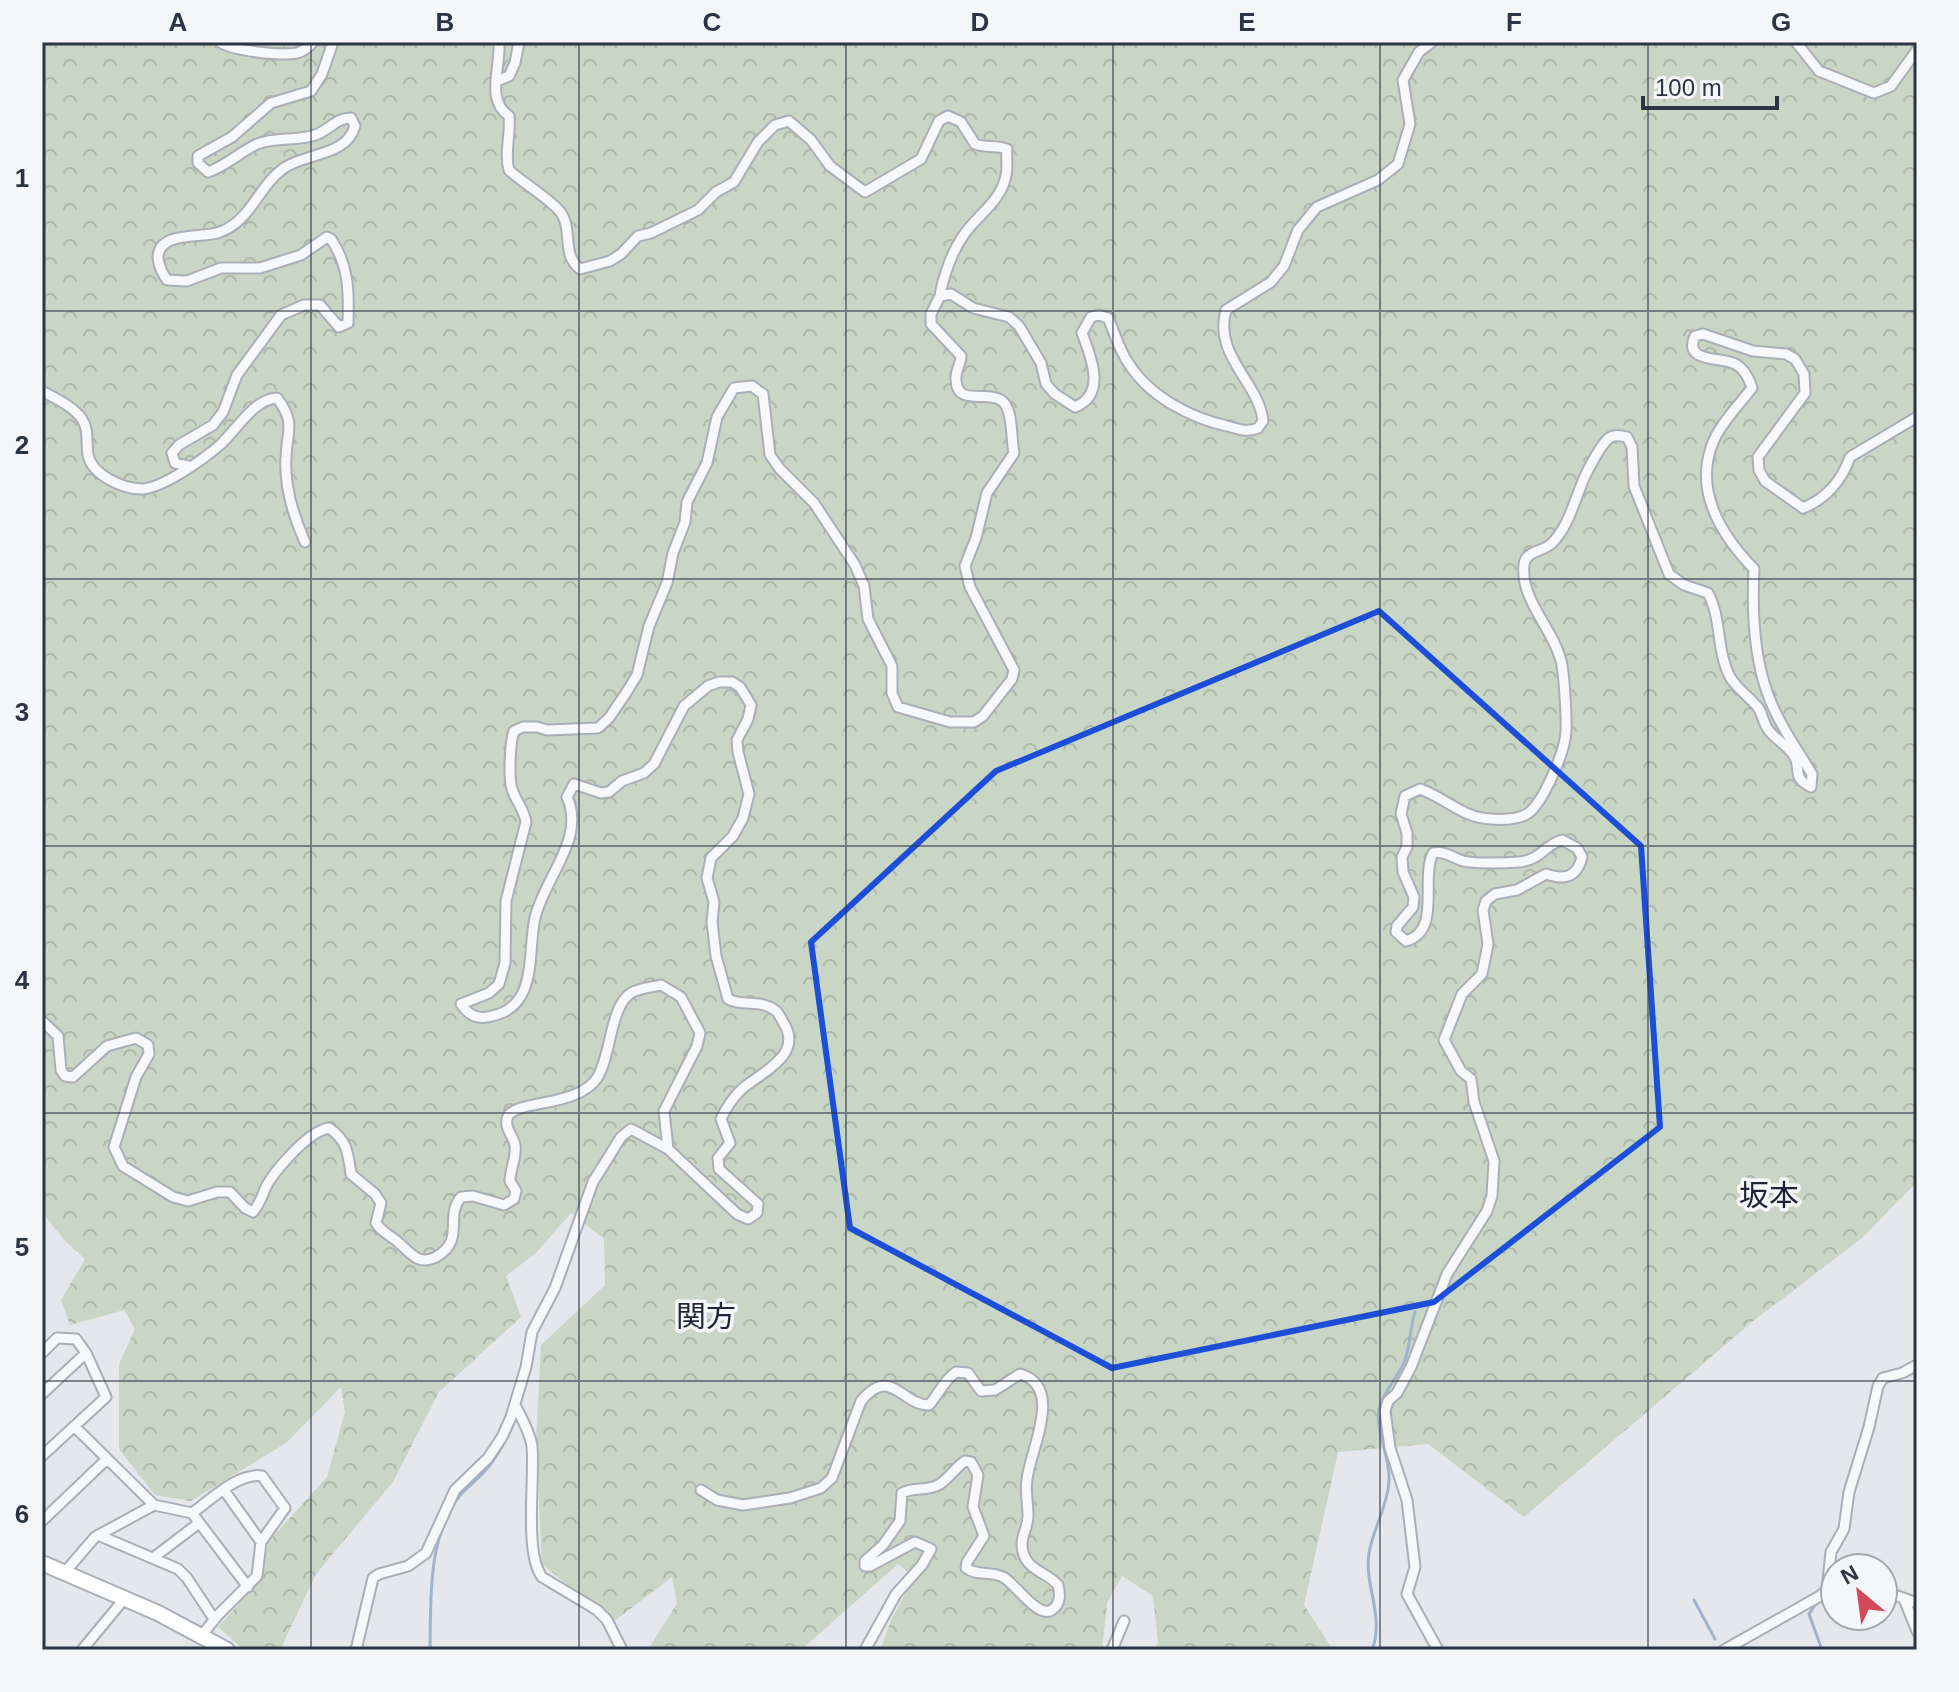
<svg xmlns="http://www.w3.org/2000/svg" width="1959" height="1692" viewBox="0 0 1959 1692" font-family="Helvetica,'Noto Sans JP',sans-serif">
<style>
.forest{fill:url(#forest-crowns)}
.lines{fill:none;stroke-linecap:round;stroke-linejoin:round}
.stream{stroke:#9fb4cc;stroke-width:3}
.street-casing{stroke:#a9aeb7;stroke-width:13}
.secondary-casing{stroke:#a9aeb7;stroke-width:18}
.street{stroke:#f7f8fa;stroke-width:9}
.secondary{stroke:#fff;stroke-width:14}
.marked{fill:none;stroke:#1d4ed8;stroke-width:6;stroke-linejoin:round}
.grid{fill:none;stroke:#2b3445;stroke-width:2;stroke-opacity:0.55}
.labels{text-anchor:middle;stroke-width:7;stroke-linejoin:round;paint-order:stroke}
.quarter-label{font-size:30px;fill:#1d2536;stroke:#f4f6f9}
.neatline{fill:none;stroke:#2b3445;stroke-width:3}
.grid-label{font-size:26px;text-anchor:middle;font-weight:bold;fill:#2b3445}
</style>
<defs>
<pattern id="forest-crowns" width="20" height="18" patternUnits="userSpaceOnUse" patternTransform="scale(2)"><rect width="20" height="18" fill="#c9d6c5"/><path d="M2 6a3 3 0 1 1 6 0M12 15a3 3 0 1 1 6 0" fill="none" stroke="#adb8ab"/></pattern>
</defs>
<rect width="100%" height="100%" fill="#e4e7ec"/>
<!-- forest -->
<path class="forest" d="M42,42H1917V1182L1862,1238L1752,1322L1524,1517L1428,1444L1338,1452L1304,1605L1333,1650H1155L1158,1641L1153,1596L1122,1576L1107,1603L1102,1650H880L891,1620L914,1577L898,1564L801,1650H648L677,1603L672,1577L613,1622L542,1564L536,1442L541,1345L605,1285L604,1239L571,1213L536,1253L506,1276L521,1317L439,1392L393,1482L316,1574L280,1650H244L218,1627L262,1578L268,1542L327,1477L345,1412L341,1387L286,1443L191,1501L155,1495L119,1449V1364L135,1329L124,1310L70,1325L61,1300L85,1259L64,1240L42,1212Z"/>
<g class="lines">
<!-- stream -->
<path class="stream" d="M1876,1416L1881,1392
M1833,1582L1835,1560
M1694,1600L1715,1639
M430,1650C431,1600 427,1536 461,1494C468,1486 477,1480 484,1472C497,1458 505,1443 513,1425
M1372,1650C1385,1616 1364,1587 1369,1553C1373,1529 1387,1508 1389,1482C1391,1457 1375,1433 1379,1409C1383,1391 1399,1377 1405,1360C1410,1345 1410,1328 1415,1312
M1822,1650L1809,1614L1815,1605L1828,1596"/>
<defs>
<path id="street" d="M220,42C233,51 281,56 297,53C304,51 308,48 313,42
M499,42C501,68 485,99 509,116C511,134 504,154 509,170C521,182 557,203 563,216C572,234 562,255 580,269L610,261L621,254L638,236L651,233L698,210L716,192L734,182L758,142L775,125L789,121L811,140L830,166L865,192L921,159L939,121L948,116L961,122L975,144C986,148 995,145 1007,149C1006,158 1008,167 1006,175C1002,201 976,216 963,236C952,252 943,277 940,296
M1796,42L1819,71L1874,93L1891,86L1917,50
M497,81L509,76L515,63L519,42
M42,391C56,399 73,406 82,419C89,430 86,442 88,455C92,475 123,489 142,489C163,488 204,459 221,444C237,429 254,399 277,398C296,423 287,431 286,457C284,486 293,515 305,542
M188,466L175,463L172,453L179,445L213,425L223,412L237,375L281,315L304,305H320L339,327L348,323C349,291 349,266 331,239L327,237L301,255L260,268H221L187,281L167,280C162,273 159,267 158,258C158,230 203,239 220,232C251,221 259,185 284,168C306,153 347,156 355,126L351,118C337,118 331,128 318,134C299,142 277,136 257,144C240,152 226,166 208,172L198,163V156L232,137L271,103L311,91L322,74L333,42
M42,1021L58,1036L61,1070L65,1076L73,1077L107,1046L136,1038L148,1045L149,1054L136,1077L114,1147L123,1166L173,1197L188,1201L217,1192H230L245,1208L253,1212C261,1203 262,1194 268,1183C279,1166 309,1131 329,1128C347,1140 348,1153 351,1174L375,1194L381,1203L376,1223C383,1234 391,1235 399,1243C411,1253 418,1266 436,1257C466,1240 444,1217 461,1197L473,1196L504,1205L514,1199L516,1191L510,1181C510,1169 517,1157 515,1145C513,1135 503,1127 508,1116C517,1100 578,1107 597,1078C611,1057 610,1006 631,993C639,988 653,987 661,985L681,997L700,1033L697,1046L664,1111L668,1149
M42,1353L57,1338L76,1339L86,1353L106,1397L42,1456
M42,1394L86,1353
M515,1405C521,1417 530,1432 532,1446C535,1478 524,1553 542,1577L597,1610L607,1620L622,1650
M224,1490L261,1542
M701,1490L717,1500L743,1505L790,1498L821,1488L832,1478L861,1401C891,1365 901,1405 929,1405C939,1394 943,1381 956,1372L968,1373L981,1391L995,1390L1020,1374C1064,1386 1031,1448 1027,1479C1025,1491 1028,1503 1028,1516C1028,1529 1019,1538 1023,1552C1028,1571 1047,1572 1058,1585C1060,1594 1061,1603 1053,1609C1039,1621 1016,1584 1003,1577C991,1571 976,1576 966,1568L967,1562L984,1536L973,1507L978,1475L971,1462L965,1461C956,1467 950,1477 940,1484C928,1492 914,1486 902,1493L900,1521L883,1545L865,1561V1566H870L915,1542L931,1549L922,1565L896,1594L865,1650
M154,1505L192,1513C211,1500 238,1472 262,1476L285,1508L261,1542L257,1576L218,1615L202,1635
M192,1513L248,1587
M42,1521L107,1459
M98,1535L178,1569L187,1578L214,1619
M153,1558L199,1523
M65,1572L95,1537L154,1505L74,1426
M1883,1591L1917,1603
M1904,1599L1917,1631
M82,1650L125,1598
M356,1650L373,1578L379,1574L408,1566L426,1553L455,1490L488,1458L502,1437L511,1417L526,1367L532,1332L555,1288L593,1182L621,1137L631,1129L668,1149L737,1214L748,1219L757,1213L758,1204L719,1169L718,1158L730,1143L721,1119C727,1106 733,1097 743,1088C764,1071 804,1054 783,1022C781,1018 779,1014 776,1011C762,999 743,1007 728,999L716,956L712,922L714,902L707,878L711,858L733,836L743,818L749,794L738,752L737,740L748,719L751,705L740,687L732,682H719L708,686L684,706L654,764L644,773L622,781L609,792L601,793L574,784L567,797C586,839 544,878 535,918C527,952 539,1006 492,1016C478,1020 469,1016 461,1004L489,993L499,984L505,963L506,901L526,822C524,808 513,798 511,785C509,773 510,742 514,731L523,727H537L547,730L598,728L609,718L626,693L637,675L649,626L667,583L673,553L685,522L687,502L707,463L717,417L734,388L752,386L763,394L770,455L780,469L814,503L855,565L864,586L868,619L892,666V693L898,707L950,722H974L983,716L1012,679L1014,670L970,587L965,566L976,538L987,493L1014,453C1011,439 1013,415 1005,404C993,387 957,409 956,380C955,371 961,364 961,356L931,324V314L940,296L951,294L973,308L1009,317L1019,326L1041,363L1046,384L1055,394L1075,407C1107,394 1091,357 1082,333L1091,317L1099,315L1108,318C1115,333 1119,350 1129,364C1150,397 1191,418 1227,426C1239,429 1246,433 1258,428L1263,421C1259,382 1213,356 1226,310L1271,282L1284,266L1298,230L1317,207L1378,180L1398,164L1410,124L1403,80L1419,52L1432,42
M1112,1650L1124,1621
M1438,1650L1407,1594L1415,1567L1407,1500L1390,1448L1385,1411L1388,1401L1397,1393L1411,1367L1447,1274L1487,1211L1492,1196L1494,1161L1474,1102L1471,1079L1461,1071L1444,1040L1462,994L1482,974L1488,944L1483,910L1486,901L1495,894L1517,890L1546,874C1564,880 1577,878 1582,857L1577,848L1562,840C1544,845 1541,860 1519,862C1506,863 1475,864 1463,861C1450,857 1447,851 1433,853C1420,879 1442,931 1406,941L1396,932L1397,926L1413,907L1414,897L1403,872L1402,857L1407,847V833L1401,814L1405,796L1420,789C1446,798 1462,818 1491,819C1503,820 1516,820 1527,814C1542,805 1562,757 1565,739C1568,728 1564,672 1561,661C1553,628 1520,600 1524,565C1525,551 1542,552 1551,544C1570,526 1575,497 1586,474C1591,464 1601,445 1609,438C1615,434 1621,436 1627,437L1632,447L1634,486L1669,574L1684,585L1708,593C1722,619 1716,650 1730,677C1737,689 1751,698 1759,709C1763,716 1764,726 1770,732C1777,740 1785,744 1792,753C1804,768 1789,776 1811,787L1812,774C1796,748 1777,721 1767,692C1754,655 1752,608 1754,569C1722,536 1694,493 1712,445C1719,425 1739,405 1752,388C1749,378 1743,367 1733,363C1718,357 1683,362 1695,336L1703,334L1753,351L1786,354L1795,359L1804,374L1805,393L1758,457L1759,470L1765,481L1803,508C1826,499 1842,480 1850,457L1917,417
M1724,1650L1820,1596L1827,1590L1831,1552L1844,1529L1849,1492L1869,1427L1878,1386L1883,1378L1902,1373L1917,1365"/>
<path id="secondary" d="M42,1563L158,1613L227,1650"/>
</defs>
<!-- street casing -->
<use href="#street" class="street-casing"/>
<!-- secondary casing -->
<use href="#secondary" class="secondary-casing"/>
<!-- street -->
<use href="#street" class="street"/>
<!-- secondary -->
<use href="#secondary" class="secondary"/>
</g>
<!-- marked area -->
<path class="marked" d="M1379,611L1641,846L1660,1127L1434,1302L1112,1368L850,1228L811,942L996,771Z"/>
<!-- grid -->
<path class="grid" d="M311,42V1650M579,42V1650M846,42V1650M1113,42V1650M1380,42V1650M1648,42V1650M42,311H1917M42,579H1917M42,846H1917M42,1113H1917M42,1381H1917"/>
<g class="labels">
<!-- quarter labels -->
<g class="quarter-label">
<text x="1769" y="1206">坂本</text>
<text x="706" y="1327">関方</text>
</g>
</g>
<!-- border -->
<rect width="1959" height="1692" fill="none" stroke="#f4f6f9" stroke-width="88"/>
<!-- north arrow -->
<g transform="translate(1859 1592) rotate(331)"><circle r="38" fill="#f4f6f9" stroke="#a4a8b1" stroke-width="2"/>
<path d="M0-6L14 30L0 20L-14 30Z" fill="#d1495b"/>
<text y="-12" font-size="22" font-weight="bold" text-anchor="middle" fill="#2b3445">N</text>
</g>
<!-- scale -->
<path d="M1643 96v12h134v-12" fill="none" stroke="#2b3445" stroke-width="4"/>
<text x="1655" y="96" font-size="24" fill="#2b3445" stroke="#f4f6f9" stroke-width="6" paint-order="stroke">100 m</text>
<rect x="44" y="44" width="1871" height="1604" class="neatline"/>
<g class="grid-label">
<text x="178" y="31">A</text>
<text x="445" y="31">B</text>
<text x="712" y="31">C</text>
<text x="980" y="31">D</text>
<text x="1247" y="31">E</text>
<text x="1514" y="31">F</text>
<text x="1781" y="31">G</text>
<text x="22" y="187">1</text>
<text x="22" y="454">2</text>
<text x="22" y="721">3</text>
<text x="22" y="989">4</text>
<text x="22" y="1256">5</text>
<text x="22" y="1523">6</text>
</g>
</svg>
